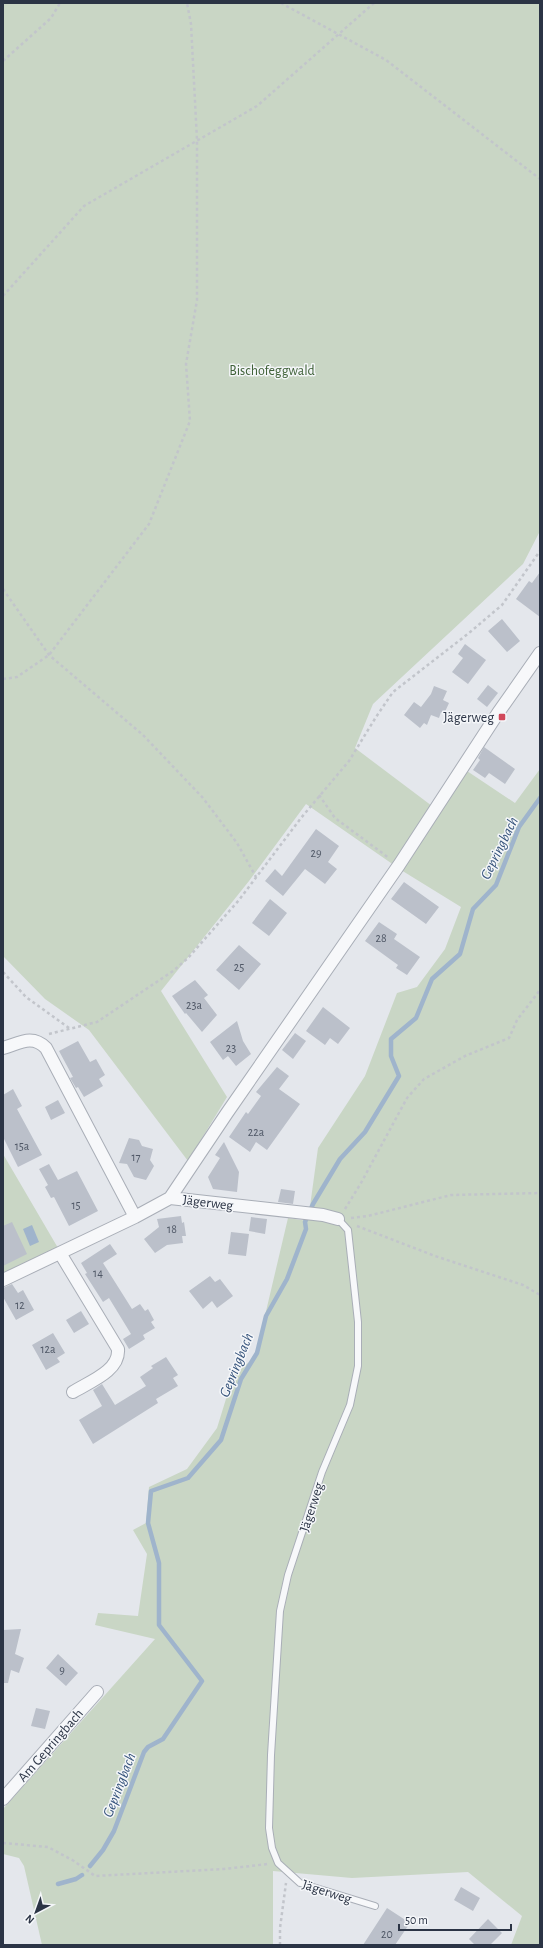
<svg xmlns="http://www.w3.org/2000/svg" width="543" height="1948" viewBox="0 0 543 1948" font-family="'Alegreya Sans',sans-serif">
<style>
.green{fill:#c9d6c5}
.water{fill:#9fb4cc}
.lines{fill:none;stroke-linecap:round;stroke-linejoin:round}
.stream{stroke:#9fb4cc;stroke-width:4.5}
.building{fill:#bbc0ca}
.lane-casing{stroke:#a9aeb7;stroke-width:8}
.street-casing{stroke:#a9aeb7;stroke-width:14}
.path{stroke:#c2c5cb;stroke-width:2.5;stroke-dasharray:3 3;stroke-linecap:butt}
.lane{stroke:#f7f8fa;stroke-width:6}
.street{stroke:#f7f8fa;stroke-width:12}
.poi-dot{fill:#d1495b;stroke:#f4f6f9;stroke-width:1.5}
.labels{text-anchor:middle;stroke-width:3;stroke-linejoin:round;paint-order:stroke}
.number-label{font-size:12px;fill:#4f5766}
.park-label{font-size:14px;fill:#3f6138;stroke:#f4f6f9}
.poi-label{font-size:14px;fill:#2b3445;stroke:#f4f6f9;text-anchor:end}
.street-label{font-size:14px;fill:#2b3445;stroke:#f4f6f9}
.water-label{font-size:15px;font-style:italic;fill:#34527a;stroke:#f4f6f9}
</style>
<rect width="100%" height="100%" fill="#e4e7ec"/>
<!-- green -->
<path class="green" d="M3,3H540V531L523,564L373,704L355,748L440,812L467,771L515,803L540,769V1945H511L522,1916L468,1872L352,1878L273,1871V1945H42L24,1866L19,1858L3,1854V1809L155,1639L95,1625L98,1613L138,1616L147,1554L133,1530L146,1523L149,1487L187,1469L217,1428L234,1373L255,1358L288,1218L308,1221L318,1148L365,1076L397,993L417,987L445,949L461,907L401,870L306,804L249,881L161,991L227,1097L188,1161L89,1030L45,999L3,956Z
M3,1154L58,1248L3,1273Z"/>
<!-- water -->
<path class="water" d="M32,1225L39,1242L30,1246L23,1229Z"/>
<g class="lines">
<!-- stream -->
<path class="stream" d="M90,1866L103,1850L114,1831L144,1752L148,1747L163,1739L202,1681L159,1625V1563L148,1523L151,1491L188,1478L221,1440L241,1379L257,1353L266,1316L287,1279L306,1229L305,1222L313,1204L340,1159L365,1132L399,1076L391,1056V1039L416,1018L432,979L460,954L473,909L496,885L519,827L540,798
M58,1884L76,1879L82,1875"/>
</g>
<!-- building -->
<path class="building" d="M540,572V617L516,599L529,581L532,583Z
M502,619L520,641L507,652L488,631Z
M465,644L486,660L468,684L452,672L463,658L458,654Z
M488,685L498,693L487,707L477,699Z
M434,686L447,691L443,700L449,703L444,714L441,712L439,718L431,715L427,725L424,723L420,728L404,715L414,702L421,707L431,694Z
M484,747L515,769L505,784L489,773L485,778L473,770L480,760L478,758Z
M316,829L339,846L328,862L337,869L325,884L305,869L283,896L265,881L275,869L282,876Z
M404,882L439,907L426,924L391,899Z
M270,899L287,913L269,936L252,923Z
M379,922L397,934L394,939L420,957L407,975L396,968L398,965L365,941Z
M239,945L261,964L239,990L216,970Z
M195,980L208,995L204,998L217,1015L202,1032L186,1013L185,1014L172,996Z
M323,1007L350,1028L338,1044L330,1038L325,1045L306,1031Z
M237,1021L243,1041L251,1054L236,1066L228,1056L223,1060L210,1042Z
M295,1033L306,1041L293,1059L282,1050Z
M78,1041L90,1062L96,1059L105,1075L99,1079L103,1086L84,1097L78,1087L76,1088L70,1078L73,1077L59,1051Z
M277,1067L289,1076L279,1089L300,1104L267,1150L256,1142L250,1152L229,1137L246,1112L248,1114L261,1096L256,1092Z
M13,1089L22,1106L17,1109L42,1155L18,1167L3,1137V1095Z
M58,1100L65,1113L51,1120L45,1107Z
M129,1138L139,1140L142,1146L153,1149L150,1160L154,1166L146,1180L134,1177L127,1164L119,1163Z
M224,1142L239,1172L237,1192L213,1189L208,1177L220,1158L215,1155Z
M49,1164L58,1180L77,1171L98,1211L69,1226L54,1197L51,1198L45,1187L48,1185L39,1169Z
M281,1189L295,1191L293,1204L278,1202Z
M181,1216L182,1223L184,1222L186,1236H182L183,1243L167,1245L155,1253L144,1239L159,1227L157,1219Z
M251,1217L267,1219L265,1234L249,1231Z
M12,1222L27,1254L3,1266V1226Z
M231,1232L249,1234L246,1256L228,1254Z
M110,1244L117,1254L103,1263L132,1309L140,1304L145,1311L148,1309L154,1320L151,1322L155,1328L143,1335L145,1339L129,1349L123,1339L131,1334L109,1298L103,1302L85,1274L87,1273L81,1263Z
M210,1276L215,1282L220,1279L233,1296L217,1308L212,1301L203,1309L189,1291Z
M12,1284L18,1293L23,1290L34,1310L16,1320L3,1297V1288Z
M81,1311L89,1324L74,1333L66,1320Z
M53,1333L65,1353L57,1358L60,1362L46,1370L32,1345Z
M166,1357L178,1375L173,1378L178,1386L156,1399L158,1403L93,1444L79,1420L102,1406L93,1390L102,1384L115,1405L146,1386L140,1377L153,1368L151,1366Z
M21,1629L15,1654L24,1658L19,1673L11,1670L8,1683H3V1630Z
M58,1654L78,1673L66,1686L46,1668Z
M36,1708L50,1711L45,1729L31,1726Z
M461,1887L480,1898L473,1911L454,1900Z
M387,1908L410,1923L395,1945H363Z
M488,1919L502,1933L490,1945H475L469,1939Z"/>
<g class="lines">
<defs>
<path id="lane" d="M338,1219L348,1230L358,1322V1366L350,1405L322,1472L288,1575L280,1611L271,1755L269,1828L272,1848L278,1863L300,1883L375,1906"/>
<path id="street" d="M3,1048C20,1043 32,1034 46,1048L135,1217
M170,1198L323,1215L338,1219
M60,1253L118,1349C120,1371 89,1382 73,1392
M3,1280L135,1217L170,1198L227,1113L399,865L498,713L540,653
M3,1799L97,1692"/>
</defs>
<!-- lane casing -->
<use href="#lane" class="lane-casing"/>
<!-- street casing -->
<use href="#street" class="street-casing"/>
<!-- path -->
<path class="path" d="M281,3L386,60L540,179
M3,61L51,18L60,3
M3,296L84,206L257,106L374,3
M3,589L49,655L143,735L203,798L237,843L256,877
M3,679L17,677L49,655L149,524L190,421L186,364L197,300V140L191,24L187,3
M319,795L335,818L389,858
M3,972L26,997L69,1028
M49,1034L97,1022L173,971L188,958L239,900L301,818L349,761L376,717L393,692L469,633L502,605L540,551
M345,1209L361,1183L407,1098L424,1079L465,1056L509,1038L517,1020L540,990
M351,1218L368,1216L451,1195L540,1193
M357,1226L435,1256L523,1285L540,1295
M3,1843L48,1847L74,1861L95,1876L224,1869L268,1864
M280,1945V1928L286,1883"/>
<!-- lane -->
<use href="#lane" class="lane"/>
<!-- street -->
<use href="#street" class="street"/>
</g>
<!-- markers -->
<rect class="poi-dot" x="498" y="713" width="8" height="8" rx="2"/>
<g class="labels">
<!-- number labels -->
<g class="number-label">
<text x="316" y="857">29</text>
<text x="381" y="942">28</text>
<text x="239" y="971">25</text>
<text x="194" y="1009">23a</text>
<text x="231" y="1052">23</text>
<text x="256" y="1136">22a</text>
<text x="22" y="1150">15a</text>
<text x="136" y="1161">17</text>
<text x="76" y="1209">15</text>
<text x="172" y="1233">18</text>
<text x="98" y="1277">14</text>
<text x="20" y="1309">12</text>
<text x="48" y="1353">12a</text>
<text x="62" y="1674">9</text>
<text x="387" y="1938">20</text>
</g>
<!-- park labels -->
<g class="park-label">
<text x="272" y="375">Bischofeggwald</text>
</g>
<!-- poi labels -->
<g class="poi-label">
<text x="494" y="722">Jägerweg</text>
</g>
<!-- street labels -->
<g class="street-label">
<text transform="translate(208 1202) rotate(7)" y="5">Jägerweg</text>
<text transform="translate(311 1507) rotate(-72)" y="5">Jägerweg</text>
<text transform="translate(50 1745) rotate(-49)" y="5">Am Gepringbach</text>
<text transform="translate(327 1891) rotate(18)" y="5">Jägerweg</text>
</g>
<!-- water labels -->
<g class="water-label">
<text transform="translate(499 848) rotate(-64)" y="5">Gepringbach</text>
<text transform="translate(236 1365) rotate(-68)" y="5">Gepringbach</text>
<text transform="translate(119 1785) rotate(-69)" y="5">Gepringbach</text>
</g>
</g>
<!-- border -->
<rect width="543" height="1948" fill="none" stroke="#2b3445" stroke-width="8"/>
<!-- north arrow -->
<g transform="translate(36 1912) rotate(221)" stroke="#f4f6f9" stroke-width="3" paint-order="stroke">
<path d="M0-3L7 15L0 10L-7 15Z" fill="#2b3445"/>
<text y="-6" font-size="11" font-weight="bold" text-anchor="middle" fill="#2b3445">N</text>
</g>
<!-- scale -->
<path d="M399 1924v6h112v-6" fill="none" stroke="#2b3445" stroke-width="2"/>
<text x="405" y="1924" font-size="12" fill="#2b3445" stroke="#f4f6f9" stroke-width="3" paint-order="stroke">50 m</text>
</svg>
